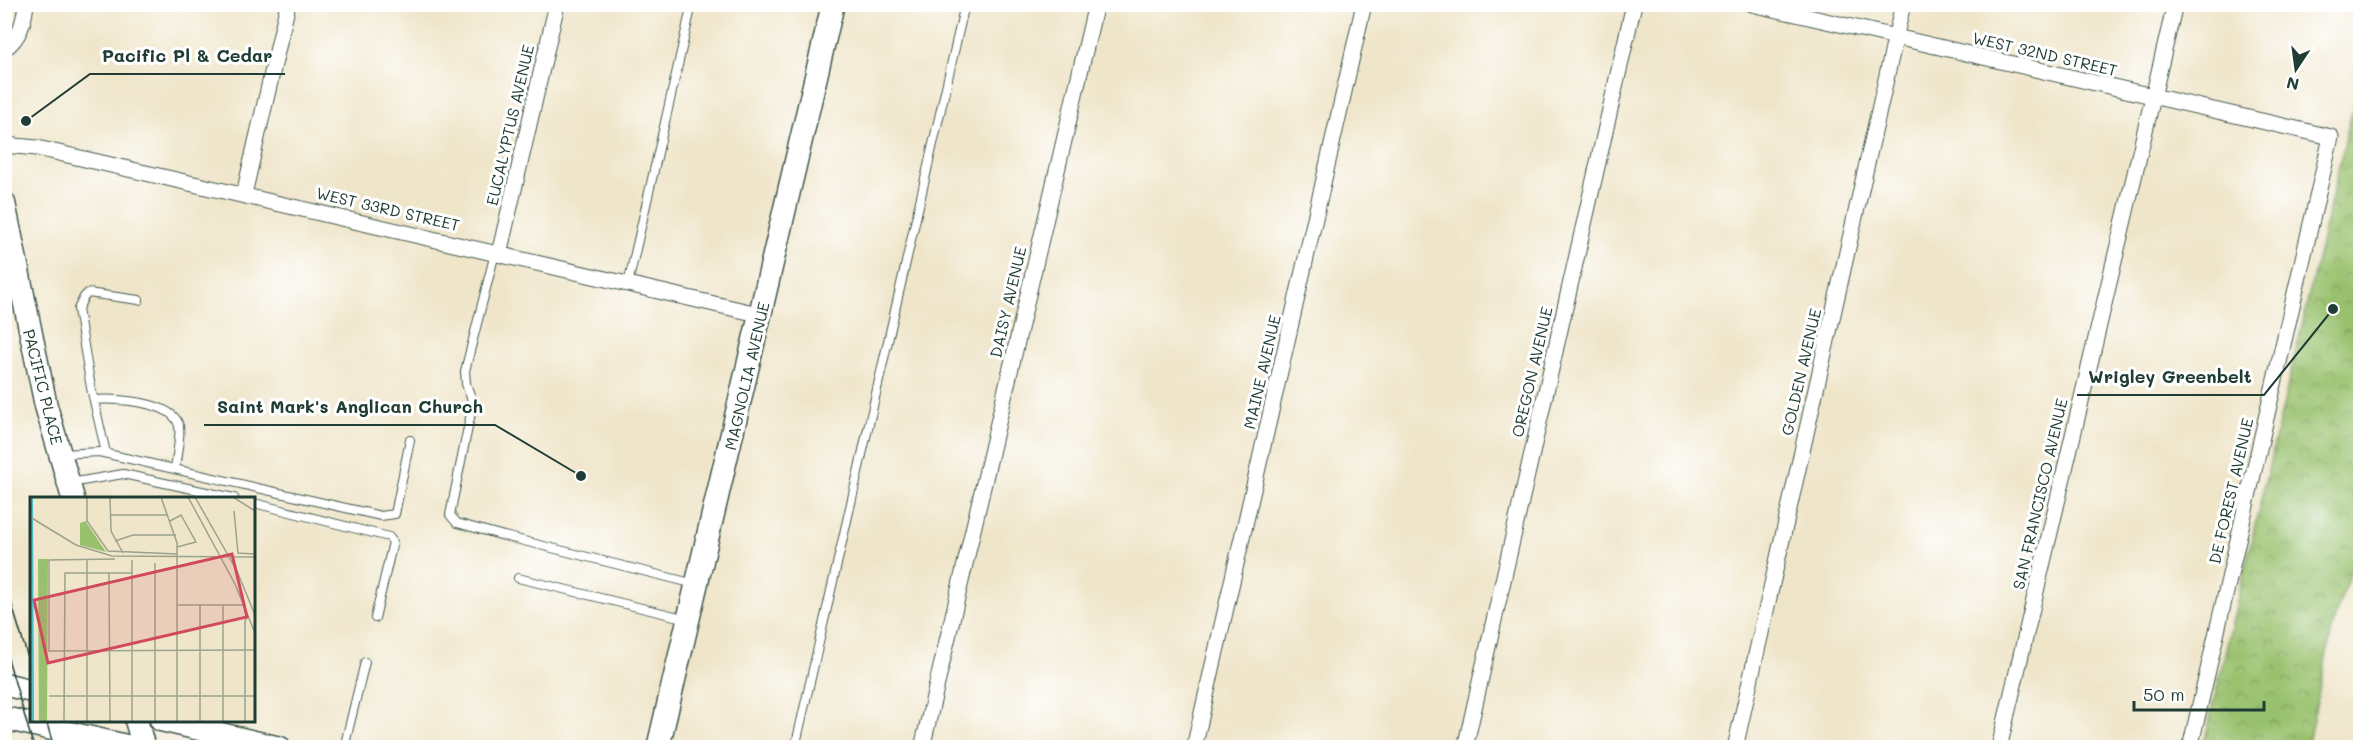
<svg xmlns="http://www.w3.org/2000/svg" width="2365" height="752" viewBox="0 0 2365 752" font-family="Mali,sans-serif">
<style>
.park{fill:url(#park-crowns);stroke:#5c7f50;stroke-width:1.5}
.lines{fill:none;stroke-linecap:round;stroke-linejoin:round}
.lane-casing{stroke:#3e564a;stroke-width:10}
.street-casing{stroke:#3e564a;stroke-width:17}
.secondary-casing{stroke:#3e564a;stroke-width:25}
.lane{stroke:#fff;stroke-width:8}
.street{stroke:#fff;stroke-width:15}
.secondary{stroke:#fff;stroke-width:22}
.tram{stroke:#1f3d34;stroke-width:1.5}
.labels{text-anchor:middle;stroke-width:6;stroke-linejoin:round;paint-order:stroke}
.street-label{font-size:16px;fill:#1f3d34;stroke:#fff}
.inset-road{fill:none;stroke:#9ca28d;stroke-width:1.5}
.view{fill:#d1495b;fill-opacity:0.15;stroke:#d1495b;stroke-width:3}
.inset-edge{fill:none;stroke:#1f3d34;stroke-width:3}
.leader{fill:none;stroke:#1f3d34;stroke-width:2}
.callout-dot{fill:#1f3d34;stroke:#fff;stroke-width:2}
.callout-label{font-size:18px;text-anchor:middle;font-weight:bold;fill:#1f3d34;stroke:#fff;stroke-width:6;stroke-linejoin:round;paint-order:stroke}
</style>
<defs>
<pattern id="park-crowns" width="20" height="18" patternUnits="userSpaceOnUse" patternTransform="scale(1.5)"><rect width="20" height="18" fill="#99c16d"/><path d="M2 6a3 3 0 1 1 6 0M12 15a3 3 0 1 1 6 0" fill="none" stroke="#7c9e5a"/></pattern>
</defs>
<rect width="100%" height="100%" fill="#fff"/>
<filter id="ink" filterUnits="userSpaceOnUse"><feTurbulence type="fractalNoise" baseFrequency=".0167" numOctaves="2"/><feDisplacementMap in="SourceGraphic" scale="12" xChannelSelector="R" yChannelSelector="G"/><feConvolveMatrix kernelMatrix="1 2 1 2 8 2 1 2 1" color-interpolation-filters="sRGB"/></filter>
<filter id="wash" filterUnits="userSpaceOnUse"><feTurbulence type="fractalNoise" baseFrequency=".008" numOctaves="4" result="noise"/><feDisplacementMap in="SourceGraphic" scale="24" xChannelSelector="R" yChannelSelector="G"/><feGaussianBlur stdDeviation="1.35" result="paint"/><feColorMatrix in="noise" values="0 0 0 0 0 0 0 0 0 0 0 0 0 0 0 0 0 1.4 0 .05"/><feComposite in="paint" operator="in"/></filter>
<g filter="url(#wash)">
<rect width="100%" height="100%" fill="#efe5c9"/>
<!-- park -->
<path class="park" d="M2360,77V541L2334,620L2307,747H2203Z"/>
</g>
<g filter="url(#ink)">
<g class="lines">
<defs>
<path id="lane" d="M495,253L465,371L466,384L473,403L450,515L457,523L504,536L695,584
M628,284L692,4
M94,400C113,398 174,401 179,426C181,438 176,457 175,469
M106,453L91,388L78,309L84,297L88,293L139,300
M62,454L99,452L381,516L395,514L410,440
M70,483L123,474L234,498
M254,503L389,537L393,542L375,618
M518,578L687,619
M344,748L365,662
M795,748L965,4"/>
<path id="street" d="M1752,4L2331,137L2190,748
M4,49C20,38 24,22 26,4
M4,145L37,148L762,315
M244,194L288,4
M499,254L557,4
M922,748L1096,4
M1194,748L1364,4
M1465,748L1634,4
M1735,748L1903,4
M1999,748L2175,4"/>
<path id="secondary" d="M4,203L46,406L73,498
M4,684L32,691
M4,718L135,748
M136,720L144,748
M161,720L280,748
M658,748L833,4"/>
</defs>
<!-- lane casing -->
<use href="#lane" class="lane-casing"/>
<!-- street casing -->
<use href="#street" class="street-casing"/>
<!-- secondary casing -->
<use href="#secondary" class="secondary-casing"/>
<!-- lane -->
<use href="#lane" class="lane"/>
<!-- street -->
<use href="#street" class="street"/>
<!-- secondary -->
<use href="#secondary" class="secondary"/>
<!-- tram -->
<path class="tram" d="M4,579L32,671
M4,645L34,748
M46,720L54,748"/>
</g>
</g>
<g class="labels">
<!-- street labels -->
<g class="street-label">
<text transform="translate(2045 54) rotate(13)" y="6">WEST 32ND STREET</text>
<text transform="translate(510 125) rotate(-77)" y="6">EUCALYPTUS AVENUE</text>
<text transform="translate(388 209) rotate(13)" y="6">WEST 33RD STREET</text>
<text transform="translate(1008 302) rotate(-77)" y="6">DAISY AVENUE</text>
<text transform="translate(1262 372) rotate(-77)" y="6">MAINE AVENUE</text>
<text transform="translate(1532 372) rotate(-77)" y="6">OREGON AVENUE</text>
<text transform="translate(1801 372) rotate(-77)" y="6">GOLDEN AVENUE</text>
<text transform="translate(747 376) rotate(-77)" y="6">MAGNOLIA AVENUE</text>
<text transform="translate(43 387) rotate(76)" y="6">PACIFIC PLACE</text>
<text transform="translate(2231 491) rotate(-77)" y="6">DE FOREST AVENUE</text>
<text transform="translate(2040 494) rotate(-77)" y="6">SAN FRANCISCO AVENUE</text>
</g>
</g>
<!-- overview -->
<g transform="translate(30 497)">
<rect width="225" height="225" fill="#efe5c9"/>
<path d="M56,24V25L76,55L50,48V26ZM8,62H18L17,225H9Z" fill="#99c16d"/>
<path d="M0,0H3L4,225H0Z" fill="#4dbac8"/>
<path class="inset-road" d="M57,0V24L78,54L147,57M80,0L81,34L93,56M131,0L147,46V225M158,0L205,87L225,136M165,0L207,74L225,118M203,0L225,14M204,14L208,56L225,57M80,18H137M0,20L46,48L82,59L225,60M140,24L151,18L166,45L147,50M85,44L103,38H146M85,62L19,63V154L225,153M57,63V225M102,63V225M79,76L80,225M147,108H213M19,199H225M34,225L35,76H102M125,225V66M170,225V108M193,225V108M215,225V124L218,119"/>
<path class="view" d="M202,57L217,120L18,166L4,103Z"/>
<rect width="225" height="225" class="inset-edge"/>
</g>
<!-- callouts -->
<path class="leader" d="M26 121L90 74H285M2333 309L2264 395H2077M581 476L495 425H204"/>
<g class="callout-dot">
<circle cx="26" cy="121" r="6"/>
<circle cx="2333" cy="309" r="6"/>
<circle cx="581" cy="476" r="6"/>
</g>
<g class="callout-label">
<text x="187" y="62">Pacific Pl &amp; Cedar</text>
<text x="2170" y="383">Wrigley Greenbelt</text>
<text x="350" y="413">Saint Mark's Anglican Church</text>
</g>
<!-- margin -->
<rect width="2365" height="752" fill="none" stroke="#fff" stroke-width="24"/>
<!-- north arrow -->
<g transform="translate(2296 69) rotate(193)" stroke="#ffffff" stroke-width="4.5" paint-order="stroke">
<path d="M0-4.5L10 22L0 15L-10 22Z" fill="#1f3d34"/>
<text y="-9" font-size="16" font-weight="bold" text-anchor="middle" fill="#1f3d34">N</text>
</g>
<!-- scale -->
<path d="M2134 701v9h130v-9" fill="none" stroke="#1f3d34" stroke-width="3"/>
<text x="2143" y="701" font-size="18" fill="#1f3d34" stroke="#ffffff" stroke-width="4.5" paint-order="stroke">50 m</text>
</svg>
